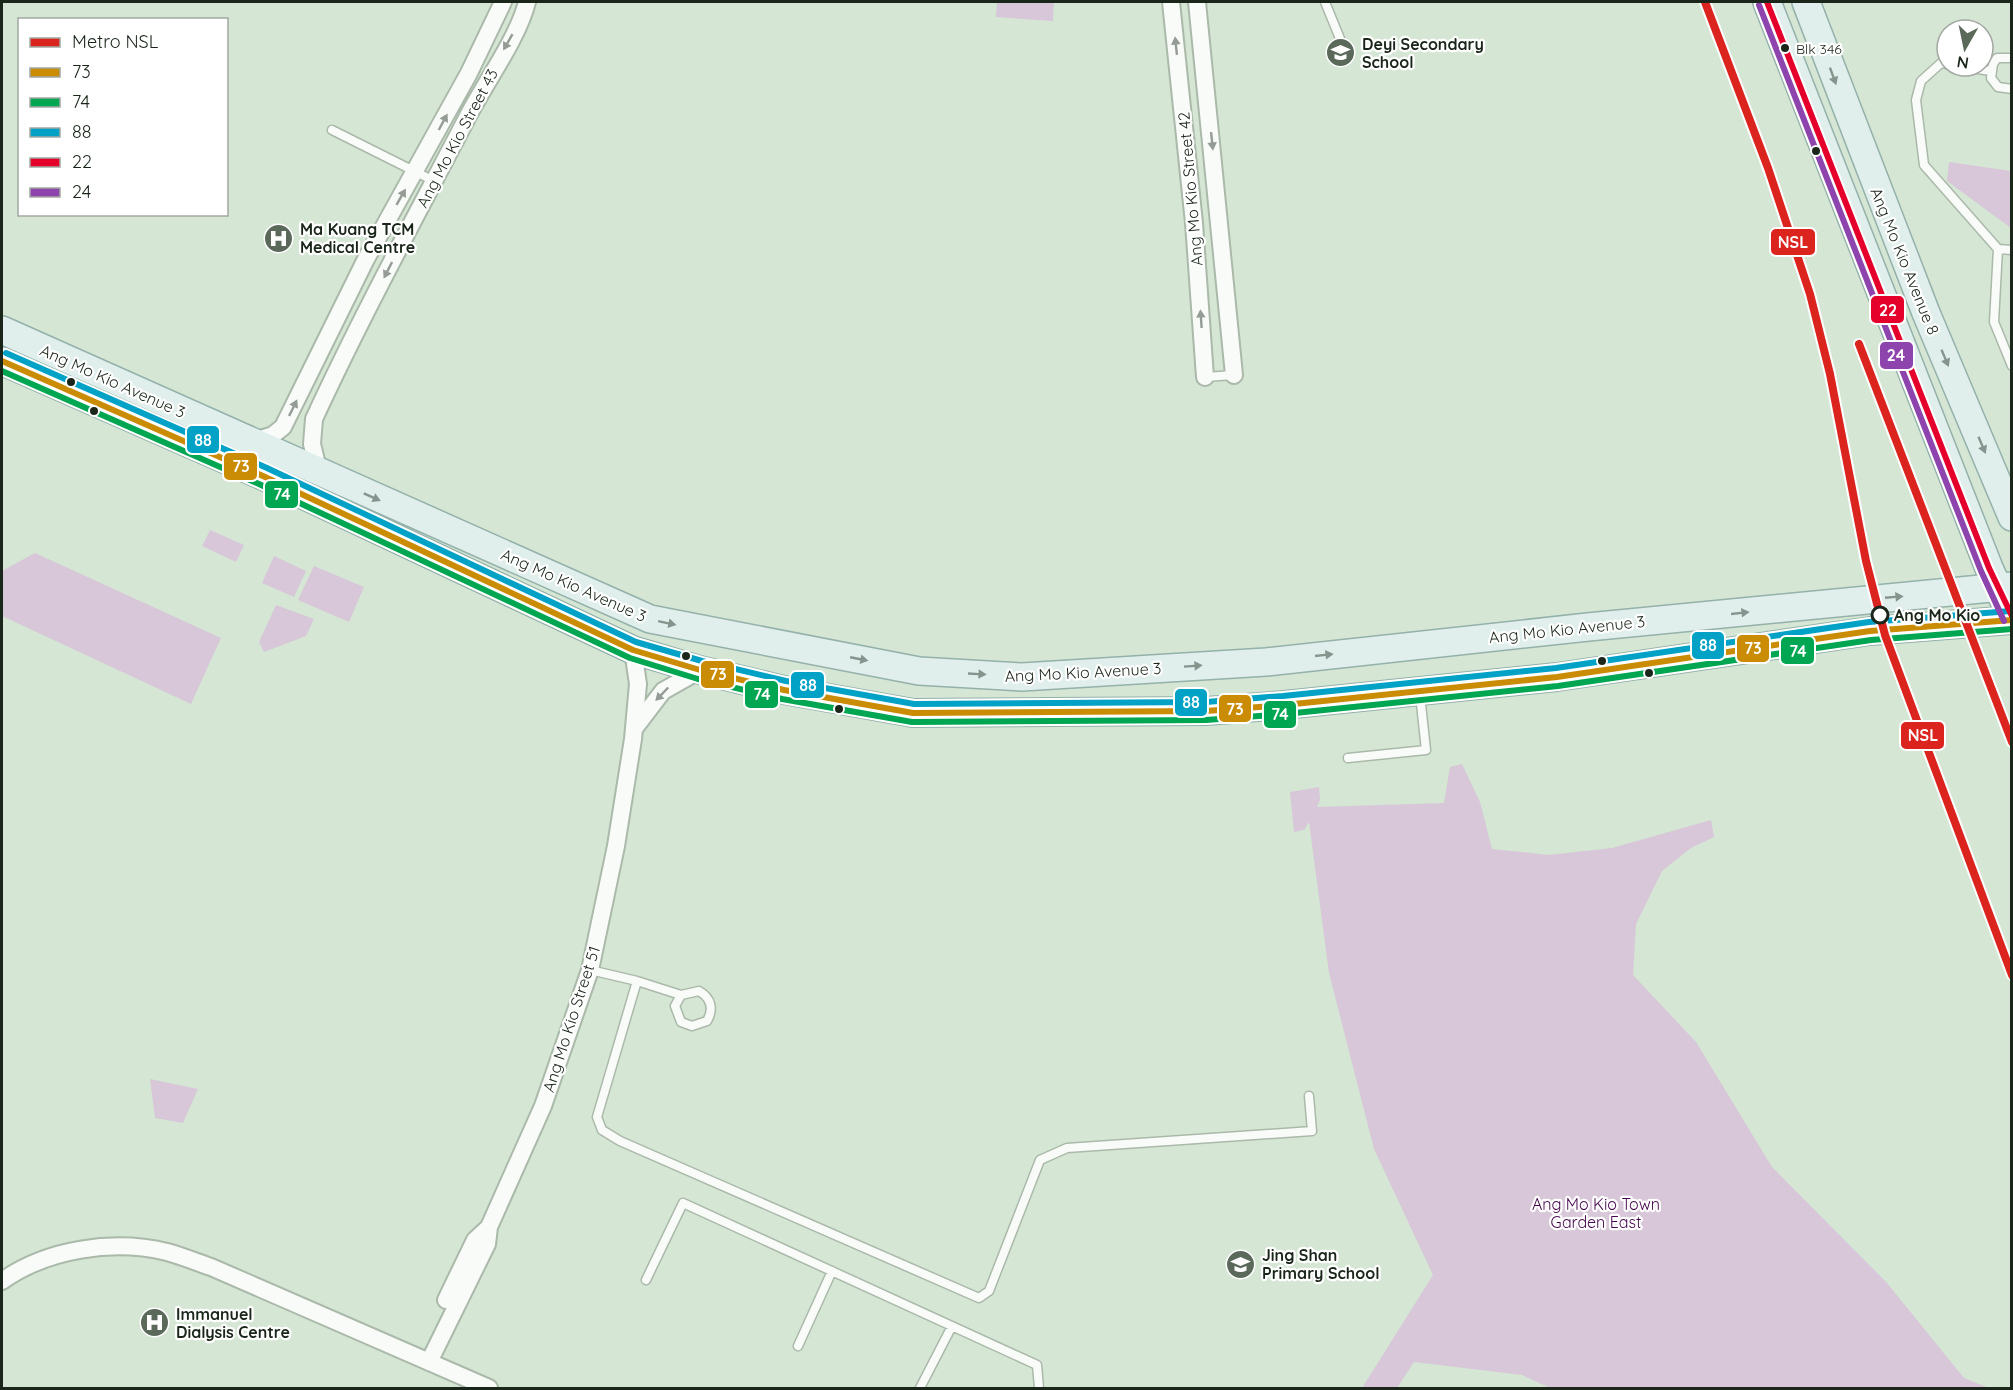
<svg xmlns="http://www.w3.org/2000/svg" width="2013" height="1390" viewBox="0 0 2013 1390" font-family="Quicksand,sans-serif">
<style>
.green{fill:#d7c7d8}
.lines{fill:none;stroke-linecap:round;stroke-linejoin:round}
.service-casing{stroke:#abb9aa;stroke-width:11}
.minor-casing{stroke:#abb9aa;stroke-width:20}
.primary-casing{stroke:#94b1aa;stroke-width:30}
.service{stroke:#f9fbf9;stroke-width:8}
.minor{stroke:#f9fbf9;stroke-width:16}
.primary{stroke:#e0eeec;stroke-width:27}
.bus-1-casing{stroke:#fff;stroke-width:10}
.bus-2-casing{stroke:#fff;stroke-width:10}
.bus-3-casing{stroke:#fff;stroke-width:10}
.bus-4-casing{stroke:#fff;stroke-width:10}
.bus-5-casing{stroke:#fff;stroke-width:10}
.bus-1{stroke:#cb8c05;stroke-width:6}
.bus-2{stroke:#00a651;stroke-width:6}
.bus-3{stroke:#01a2c5;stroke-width:6}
.bus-4{stroke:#e4002b;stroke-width:6}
.bus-5{stroke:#8e44ad;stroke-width:6}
.metro-1-casing{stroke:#fff;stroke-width:12}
.metro-1{stroke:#dc241f;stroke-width:8}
.oneway{fill:#959b95}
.oneway2{fill:#87948e}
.bus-dot{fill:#1a261a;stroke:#fff;stroke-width:2}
.stop-dot{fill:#fff;stroke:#1a261a;stroke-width:3}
.labels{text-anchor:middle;stroke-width:4.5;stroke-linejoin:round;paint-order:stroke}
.bus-label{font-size:14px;fill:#1a261a;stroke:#fff;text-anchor:start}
.poi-label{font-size:16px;font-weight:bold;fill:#1a261a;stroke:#fff;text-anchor:start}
.street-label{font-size:16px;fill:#1a261a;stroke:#fff}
.stop-label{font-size:16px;font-weight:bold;fill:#1a261a;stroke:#fff;text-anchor:start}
.park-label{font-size:16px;fill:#47074e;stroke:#fff}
.line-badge{stroke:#fff;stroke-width:2}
.badge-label{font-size:16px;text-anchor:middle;font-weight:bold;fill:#fff}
</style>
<rect width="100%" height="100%" fill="#d5e6d4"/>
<!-- green -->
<path class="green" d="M997,2H1054L1053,21L996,17Z
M1949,162L2011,171V228L1947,181Z
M210,530L244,545L236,562L202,546Z
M35,553L221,638L191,704L2,616V571Z
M274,556L306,571L294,597L262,583Z
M314,566L364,587L349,622L298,600Z
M276,605L314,619L306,636L264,652L259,642Z
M1462,764L1480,802L1492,849L1549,855L1612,848L1711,820L1714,837L1691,848L1662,871L1636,924L1633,975L1696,1042L1772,1167L1887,1283L1964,1378L1989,1388H1550L1522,1375L1414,1362L1397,1388H1362L1433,1275L1374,1149L1329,973L1309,822L1304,830L1294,832L1290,792L1319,787L1320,800L1317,807L1444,803L1450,767Z
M150,1079L198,1089L183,1123L155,1118Z"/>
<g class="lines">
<defs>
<path id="service" d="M1325,2L1343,46
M2012,58H1997L1993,64L1991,78L1998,87L2012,89
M1947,64L1941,63L1921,81L1916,100L1924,165L1998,249L2012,250
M1958,66L1991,71
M332,130L434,181
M1998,249L1994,322L2012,366
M1205,377L1234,375
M1348,758L1426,750L1420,695
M590,970L637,981L681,995L699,991C711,998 714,1009 707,1021L692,1026L681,1022L675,1006L681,995
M637,981L597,1117L602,1130L620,1141L979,1298L989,1291L1040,1160L1067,1148L1312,1131L1309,1096
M646,1280L683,1203L1037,1365L1039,1388
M798,1346L832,1271
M920,1388L952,1326"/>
<path id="minor" d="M1171,2L1194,223L1205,377
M1197,2L1234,375
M251,442L273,435L283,427L366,259L469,73L503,2
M319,473L312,444L314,419C361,317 415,218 467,118C485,83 518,38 527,2
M634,729L663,691L700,670
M2,1281C47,1249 113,1239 167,1252C182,1256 196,1262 211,1267L489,1388
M446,1300L475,1240L489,1227
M429,1362L487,1244L489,1227L543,1106L590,970L616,846L633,739L638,684L633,650"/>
<path id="primary" d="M1767,2L1989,568L2005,603
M1806,2L1926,313L2012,517
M2,330L650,619L919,671L1022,677L1266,662L1588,627L2012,586
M2,361L263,476L633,650L700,670L784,690L913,713L1206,711L1284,705L1557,677L1870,631L2012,620"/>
</defs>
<!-- service casing -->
<use href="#service" class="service-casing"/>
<!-- minor casing -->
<use href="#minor" class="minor-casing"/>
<!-- primary casing -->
<use href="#primary" class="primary-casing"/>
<!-- service -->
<use href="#service" class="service"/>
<!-- minor -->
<use href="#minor" class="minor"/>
<!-- primary -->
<use href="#primary" class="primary"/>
<defs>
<path id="bus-1" d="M2,361L263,476L633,650L700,670L784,690L913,713L1206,711L1284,705L1557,677L1870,631L2012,620"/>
<path id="bus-2" d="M2,371L259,484L630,658L698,679L782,699L912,722L1206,720L1285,714L1558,686L1871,640L2012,629"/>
<path id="bus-3" d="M6,353L267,468L636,642L702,661L786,681L914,704L1206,702L1283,696L1556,668L1869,622L2011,611"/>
<path id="bus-4" d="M1767,2L1989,568L2012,616"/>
<path id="bus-5" d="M1759,5L1981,571L2004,621"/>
</defs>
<!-- bus-1 casing -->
<use href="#bus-1" class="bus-1-casing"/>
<!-- bus-2 casing -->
<use href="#bus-2" class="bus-2-casing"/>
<!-- bus-3 casing -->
<use href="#bus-3" class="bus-3-casing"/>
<!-- bus-4 casing -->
<use href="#bus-4" class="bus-4-casing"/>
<!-- bus-5 casing -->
<use href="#bus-5" class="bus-5-casing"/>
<!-- bus-1 -->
<use href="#bus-1" class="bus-1"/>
<!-- bus-2 -->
<use href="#bus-2" class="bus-2"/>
<!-- bus-3 -->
<use href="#bus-3" class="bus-3"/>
<!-- bus-4 -->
<use href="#bus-4" class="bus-4"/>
<!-- bus-5 -->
<use href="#bus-5" class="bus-5"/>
<defs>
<path id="metro-1" d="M1705,2L1768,168L1810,294L1830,374L1866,561L1885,635L2012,975
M1859,344L2012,742"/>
</defs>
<!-- metro-1 casing -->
<use href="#metro-1" class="metro-1-casing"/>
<!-- metro-1 -->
<use href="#metro-1" class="metro-1"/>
</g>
<!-- one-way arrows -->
<defs><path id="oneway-solid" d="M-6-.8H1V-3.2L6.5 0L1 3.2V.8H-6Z" transform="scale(1.5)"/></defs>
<g class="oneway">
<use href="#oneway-solid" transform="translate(508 42) rotate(120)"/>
<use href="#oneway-solid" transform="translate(1176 46) rotate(-96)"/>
<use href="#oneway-solid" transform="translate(443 122) rotate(-62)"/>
<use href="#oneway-solid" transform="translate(1212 141) rotate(84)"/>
<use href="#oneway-solid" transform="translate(401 197) rotate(-60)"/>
<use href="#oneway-solid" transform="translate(388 270) rotate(117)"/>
<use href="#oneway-solid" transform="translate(1201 319) rotate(-94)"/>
<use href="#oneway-solid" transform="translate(293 408) rotate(-64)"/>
<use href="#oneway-solid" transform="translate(662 694) rotate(134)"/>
</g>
<g class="oneway2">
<use href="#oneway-solid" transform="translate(1833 76) rotate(70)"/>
<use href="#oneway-solid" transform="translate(1945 358) rotate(67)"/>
<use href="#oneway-solid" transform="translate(1982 445) rotate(67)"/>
<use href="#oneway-solid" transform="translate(372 497) rotate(24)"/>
<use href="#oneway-solid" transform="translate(1894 597) rotate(-5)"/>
<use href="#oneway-solid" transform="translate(1740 613) rotate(-6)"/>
<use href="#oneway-solid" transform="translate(667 623) rotate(12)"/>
<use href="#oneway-solid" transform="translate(1324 655) rotate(-6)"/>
<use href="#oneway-solid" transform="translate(859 659) rotate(11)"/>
<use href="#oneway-solid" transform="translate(1193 666) rotate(-4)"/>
<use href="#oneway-solid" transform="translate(977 674) rotate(3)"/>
</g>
<!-- icons -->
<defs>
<symbol id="school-disc" viewBox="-11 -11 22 22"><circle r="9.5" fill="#5b695b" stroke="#fff"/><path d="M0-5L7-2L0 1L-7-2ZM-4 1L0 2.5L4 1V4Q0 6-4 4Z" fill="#fff"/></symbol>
<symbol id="hospital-disc" viewBox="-11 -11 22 22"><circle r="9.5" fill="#5b695b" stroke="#fff"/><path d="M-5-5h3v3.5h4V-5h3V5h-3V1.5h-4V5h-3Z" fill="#fff"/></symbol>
</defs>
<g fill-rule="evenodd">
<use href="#school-disc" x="1324" y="36" width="33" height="33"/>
<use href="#hospital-disc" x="262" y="222" width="33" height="33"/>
<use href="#school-disc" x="1224" y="1248" width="33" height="33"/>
<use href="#hospital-disc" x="138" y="1306" width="33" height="33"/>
</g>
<!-- markers -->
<g class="bus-dot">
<circle cx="1785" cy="48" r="5"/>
<circle cx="1816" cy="151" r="5"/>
<circle cx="71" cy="382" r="5"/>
<circle cx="94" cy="411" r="5"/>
<circle cx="686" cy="656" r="5"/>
<circle cx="1602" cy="661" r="5"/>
<circle cx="1649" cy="673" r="5"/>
<circle cx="839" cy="709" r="5"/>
</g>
<circle class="stop-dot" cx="1880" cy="615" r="8"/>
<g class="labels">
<!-- bus labels -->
<g class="bus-label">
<text x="1796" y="54">Blk 346</text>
</g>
<!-- poi labels -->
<g class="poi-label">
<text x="1362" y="50">Deyi Secondary<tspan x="1362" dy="18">School</tspan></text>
<text x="300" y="235">Ma Kuang TCM<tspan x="300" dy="18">Medical Centre</tspan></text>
<text x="1262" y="1261">Jing Shan<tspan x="1262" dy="18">Primary School</tspan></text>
<text x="176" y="1320">Immanuel<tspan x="176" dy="18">Dialysis Centre</tspan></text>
</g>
<!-- street labels -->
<g class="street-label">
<text transform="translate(457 138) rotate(-62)" y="6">Ang Mo Kio Street 43</text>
<text transform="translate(1190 189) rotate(-95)" y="6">Ang Mo Kio Street 42</text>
<text transform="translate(1905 261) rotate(68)" y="6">Ang Mo Kio Avenue 8</text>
<text transform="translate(113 381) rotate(24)" y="6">Ang Mo Kio Avenue 3</text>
<text transform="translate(574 585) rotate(24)" y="6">Ang Mo Kio Avenue 3</text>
<text transform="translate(1567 629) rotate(-6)" y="6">Ang Mo Kio Avenue 3</text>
<text transform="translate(1083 672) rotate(-3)" y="6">Ang Mo Kio Avenue 3</text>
<text transform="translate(571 1019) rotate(-72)" y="6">Ang Mo Kio Street 51</text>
</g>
<!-- stop labels -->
<g class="stop-label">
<text x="1894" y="621">Ang Mo Kio</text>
</g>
<!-- park labels -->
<g class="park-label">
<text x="1596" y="1210">Ang Mo Kio Town<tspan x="1596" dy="18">Garden East</tspan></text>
</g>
</g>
<g class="line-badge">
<rect x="1770" y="228" width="46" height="28" rx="6" fill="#dc241f"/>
<rect x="1870" y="295" width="35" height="29" rx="6" fill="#e4002b"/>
<rect x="1879" y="341" width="35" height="29" rx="6" fill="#8e44ad"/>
<rect x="186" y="425" width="34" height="29" rx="6" fill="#01a2c5"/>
<rect x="223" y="452" width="35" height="29" rx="6" fill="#cb8c05"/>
<rect x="264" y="480" width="35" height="29" rx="6" fill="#00a651"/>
<rect x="1691" y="631" width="34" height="29" rx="6" fill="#01a2c5"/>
<rect x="1736" y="634" width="34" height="29" rx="6" fill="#cb8c05"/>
<rect x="1780" y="636" width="35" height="29" rx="6" fill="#00a651"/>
<rect x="700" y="660" width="35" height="29" rx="6" fill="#cb8c05"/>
<rect x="790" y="671" width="35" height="28" rx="6" fill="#01a2c5"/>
<rect x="744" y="680" width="35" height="29" rx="6" fill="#00a651"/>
<rect x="1174" y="688" width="34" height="29" rx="6" fill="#01a2c5"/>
<rect x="1218" y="694" width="34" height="29" rx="6" fill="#cb8c05"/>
<rect x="1263" y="700" width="34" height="29" rx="6" fill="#00a651"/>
<rect x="1900" y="721" width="45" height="29" rx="6" fill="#dc241f"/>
</g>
<g class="badge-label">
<text x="1793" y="248">NSL</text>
<text x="1888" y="316">22</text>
<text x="1896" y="361">24</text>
<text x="203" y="446">88</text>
<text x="241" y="472">73</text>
<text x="282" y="500">74</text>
<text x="1708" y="651">88</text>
<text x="1753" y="654">73</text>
<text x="1798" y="657">74</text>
<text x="718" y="680">73</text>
<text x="808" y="691">88</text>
<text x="762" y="700">74</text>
<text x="1191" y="708">88</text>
<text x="1235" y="715">73</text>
<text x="1280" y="720">74</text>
<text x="1923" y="741">NSL</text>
</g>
<!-- border -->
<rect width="2013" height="1390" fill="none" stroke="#1a261a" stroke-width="6"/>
<!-- legend -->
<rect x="18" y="18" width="210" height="198" fill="#ffffff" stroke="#a3a8a3" stroke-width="1.5"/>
<rect x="30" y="38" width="30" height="9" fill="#dc241f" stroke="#a3a8a3" stroke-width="1.5"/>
<text x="72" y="48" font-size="18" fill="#1a261a">Metro NSL</text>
<rect x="30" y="68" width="30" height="9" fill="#cb8c05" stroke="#a3a8a3" stroke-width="1.5"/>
<text x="72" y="78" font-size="18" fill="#1a261a">73</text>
<rect x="30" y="98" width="30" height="9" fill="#00a651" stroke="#a3a8a3" stroke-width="1.5"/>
<text x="72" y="108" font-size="18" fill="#1a261a">74</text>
<rect x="30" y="128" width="30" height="9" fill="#01a2c5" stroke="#a3a8a3" stroke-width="1.5"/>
<text x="72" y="138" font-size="18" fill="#1a261a">88</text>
<rect x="30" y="158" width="30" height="9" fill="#e4002b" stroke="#a3a8a3" stroke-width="1.5"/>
<text x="72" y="168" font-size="18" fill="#1a261a">22</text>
<rect x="30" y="188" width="30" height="9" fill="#8e44ad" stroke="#a3a8a3" stroke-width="1.5"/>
<text x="72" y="198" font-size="18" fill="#1a261a">24</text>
<!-- north arrow -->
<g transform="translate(1965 48) rotate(189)"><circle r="28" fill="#ffffff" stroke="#a3a8a3" stroke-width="1.5"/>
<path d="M0-4.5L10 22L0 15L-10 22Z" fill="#5b695b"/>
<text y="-9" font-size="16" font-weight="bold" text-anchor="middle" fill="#1a261a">N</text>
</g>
</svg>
